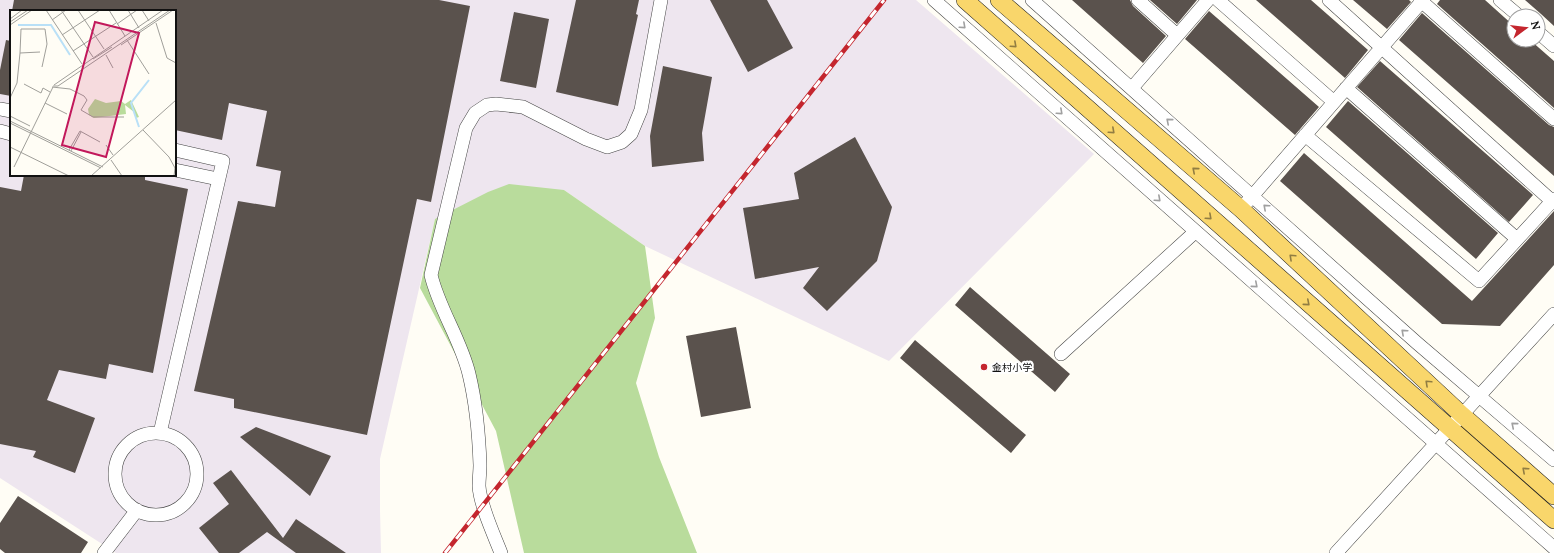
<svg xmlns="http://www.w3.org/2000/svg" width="1554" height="553" viewBox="0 0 1554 553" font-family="Lora,'Noto Sans SC',serif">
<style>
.industrial{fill:#eee6ef;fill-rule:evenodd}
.forest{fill:#b9dc9c}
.building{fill:#5a524d}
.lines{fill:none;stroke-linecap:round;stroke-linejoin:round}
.minor-casing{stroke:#444;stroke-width:14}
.major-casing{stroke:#222;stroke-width:18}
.minor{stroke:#fff;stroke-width:13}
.major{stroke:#f9d66b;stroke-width:17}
.rail-casing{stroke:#c4262e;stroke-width:4.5}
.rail{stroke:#fff;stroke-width:3;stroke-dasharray:9;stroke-linecap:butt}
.oneway{stroke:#a0a0a0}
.oneway2{stroke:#917d42}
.poi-dot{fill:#c4262e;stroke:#fff;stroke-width:1.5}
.labels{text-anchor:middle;stroke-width:4;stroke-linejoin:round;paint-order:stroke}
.poi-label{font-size:10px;fill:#111;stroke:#fff;text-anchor:start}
.inset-river{fill:none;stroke:#b9e0f7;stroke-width:2}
.inset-road{fill:none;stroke:#a09f9a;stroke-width:1}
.view{fill:#c2185b;fill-opacity:0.15;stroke:#c2185b;stroke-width:2}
.inset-edge{fill:none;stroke:#111;stroke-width:2}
</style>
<rect width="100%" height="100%" fill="#fffdf5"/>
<!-- industrial -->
<path class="industrial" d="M0,0H916L1094,154L889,361L645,246L564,190L435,219L380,459V510L381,553H116L0,478ZM11,11H175V175H11Z"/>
<!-- forest -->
<path class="forest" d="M509,184L564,190L645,246L655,318L636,383L659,457L697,553H524L496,431L420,288L435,219L488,192Z"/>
<!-- building -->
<path class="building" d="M14,0H439L470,6L431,202L417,199L367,435L234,408V399L194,391L238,201L275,207L281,171L256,166L267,111L229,103L222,140L175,130V11H12Z
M576,0H639L636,14L638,15L618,106L556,92Z
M710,0H767L793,48L748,72Z
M1072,0H1130L1133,6L1166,36L1143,63Z
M1150,0H1197L1177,24Z
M1256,0H1311L1368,50L1345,78Z
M1353,0H1409L1411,2L1387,29Z
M1440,0H1485L1514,26V40H1530L1554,61V108L1437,4Z
M1525,0H1554V26L1541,14Z
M1209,11L1319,107L1295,135L1185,39Z
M514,12L549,19L536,88L500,81Z
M1422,13L1549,125L1554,127V176L1399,40Z
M6,40L11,41V96L0,94V70Z
M1380,61L1533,195L1509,222L1357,87Z
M663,66L712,77L702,133L704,161L652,167L650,136Z
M1348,101L1498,233L1476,259L1326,127Z
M855,137L892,207L877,261L827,311L803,288L819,267L755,279L743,208L799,199L794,173Z
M1304,153L1472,301L1554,211V265L1500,326L1442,324L1280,181Z
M24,175H134L145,177V180L188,189L153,373L109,364L106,379L59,370L47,400L95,418L75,473L33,457L36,451L0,444V187L21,191Z
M970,287L1070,374L1055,392L955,305Z
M736,327L751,408L701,417L686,336Z
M915,340L1026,435L1011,453L900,358Z
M256,427L331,456L310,496L240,437Z
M231,470L283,538L296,519L346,553H296L267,532L239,553H219L199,528L229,504L213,483Z
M18,496L88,542L81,553H5L0,549V523Z"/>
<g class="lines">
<defs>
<path id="minor" d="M934,0L1554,548
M1032,0L1417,343L1554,460
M1138,0L1177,35
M1218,0L1334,102
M1329,0L1554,203
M1420,0L1554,119
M1500,0L1519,16
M1538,32L1554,46
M1132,88L1208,0
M1346,88L1517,239
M0,109L11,111
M0,131L11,134
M1305,135L1479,281L1554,199
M175,170L218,179
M1241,209L1423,0
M1061,354L1195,232
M115 474a41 41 0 1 1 82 0a41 41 0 1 1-82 0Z
M160,433L223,161L175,150
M104,553L137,510
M501,553C494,535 480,505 479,486C479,479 480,472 480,465C479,435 476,403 469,374C461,340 439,309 431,275L466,128L475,113L487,105L496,104L523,107L586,139L607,147L622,142L631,134L641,110L661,0
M1336,553L1554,314"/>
<path id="major" d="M965,0L1554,520
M999,0L1241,209L1462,415L1554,496"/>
</defs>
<!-- minor casing -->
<use href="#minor" class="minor-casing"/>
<!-- major casing -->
<use href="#major" class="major-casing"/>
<!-- minor -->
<use href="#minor" class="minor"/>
<!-- major -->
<use href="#major" class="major"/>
<defs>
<path id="rail" d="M445,553L884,0"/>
</defs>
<!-- rail casing -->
<use href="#rail" class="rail-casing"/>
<!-- rail -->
<use href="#rail" class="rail"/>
</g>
<!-- one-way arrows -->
<defs><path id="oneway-chevron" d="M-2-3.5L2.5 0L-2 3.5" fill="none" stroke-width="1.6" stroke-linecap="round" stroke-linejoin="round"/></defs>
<g class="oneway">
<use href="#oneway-chevron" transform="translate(963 26) rotate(42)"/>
<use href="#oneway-chevron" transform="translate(1060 112) rotate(42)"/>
<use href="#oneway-chevron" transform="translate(1169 121) rotate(-139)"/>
<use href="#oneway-chevron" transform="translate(1158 199) rotate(42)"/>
<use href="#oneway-chevron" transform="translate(1266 207) rotate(-138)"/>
<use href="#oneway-chevron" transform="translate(1255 285) rotate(41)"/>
<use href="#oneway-chevron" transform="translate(1404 332) rotate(-138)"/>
<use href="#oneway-chevron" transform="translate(1514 425) rotate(-140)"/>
</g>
<g class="oneway2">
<use href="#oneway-chevron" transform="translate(1014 45) rotate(42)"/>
<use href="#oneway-chevron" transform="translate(1112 131) rotate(42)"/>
<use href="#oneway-chevron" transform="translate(1195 170) rotate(-139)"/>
<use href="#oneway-chevron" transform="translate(1209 217) rotate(42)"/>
<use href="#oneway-chevron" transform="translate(1292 257) rotate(-137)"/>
<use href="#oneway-chevron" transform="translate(1307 303) rotate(41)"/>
<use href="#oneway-chevron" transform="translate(1428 383) rotate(-137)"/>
<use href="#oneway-chevron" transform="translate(1525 470) rotate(-138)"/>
</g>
<!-- markers -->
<circle class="poi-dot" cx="984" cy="367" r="4"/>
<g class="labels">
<!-- poi labels -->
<g class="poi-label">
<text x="992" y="371">金村小学</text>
</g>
</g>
<!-- overview -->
<g transform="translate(10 10)">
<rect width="166" height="166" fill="#fffdf5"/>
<path d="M85,89L96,93L111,91L115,94L121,90L129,107L126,108L124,102L115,95L116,104L84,108L79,105L78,99Z" fill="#b9dc9c"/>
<path class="inset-river" d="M8,15H41L60,45M129,117L121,93L139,70"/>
<path class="inset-road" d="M36,0L72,54M51,0L83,47M68,0L94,39M99,0L115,26M118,0L129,18M132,0L139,11M0,9L12,0M42,10L56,0M0,12L18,0M146,13L157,48L166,53M107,14L127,0M0,15L22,0M52,25L90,0M117,30L139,64M111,35L163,0M63,41L106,13M10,43L11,19H35L37,34L32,57M96,45L103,58M83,49L102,37M14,74L31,83L33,78L40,82M44,75L153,0M43,76H48L160,0M42,77L60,79L74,86L77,90L71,100L83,107H114M0,88L7,73L10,43L30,42M35,93L57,104M0,106L20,116M0,111L93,157M0,113L91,158M133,120L159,147L165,158L164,166M96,135L103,145M0,137L59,166M59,140L70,121L90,132M61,141L71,122M101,150L112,166M4,157L43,77M81,166L166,90"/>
<path class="view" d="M85,12L129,23L96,147L52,135Z"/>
<rect width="166" height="166" class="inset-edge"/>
</g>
<!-- north arrow -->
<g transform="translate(1526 28) rotate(75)"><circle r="19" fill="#ffffff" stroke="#a0a0a0"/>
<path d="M0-3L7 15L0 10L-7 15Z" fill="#c4262e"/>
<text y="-6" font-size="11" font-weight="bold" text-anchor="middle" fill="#111111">N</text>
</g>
</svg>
